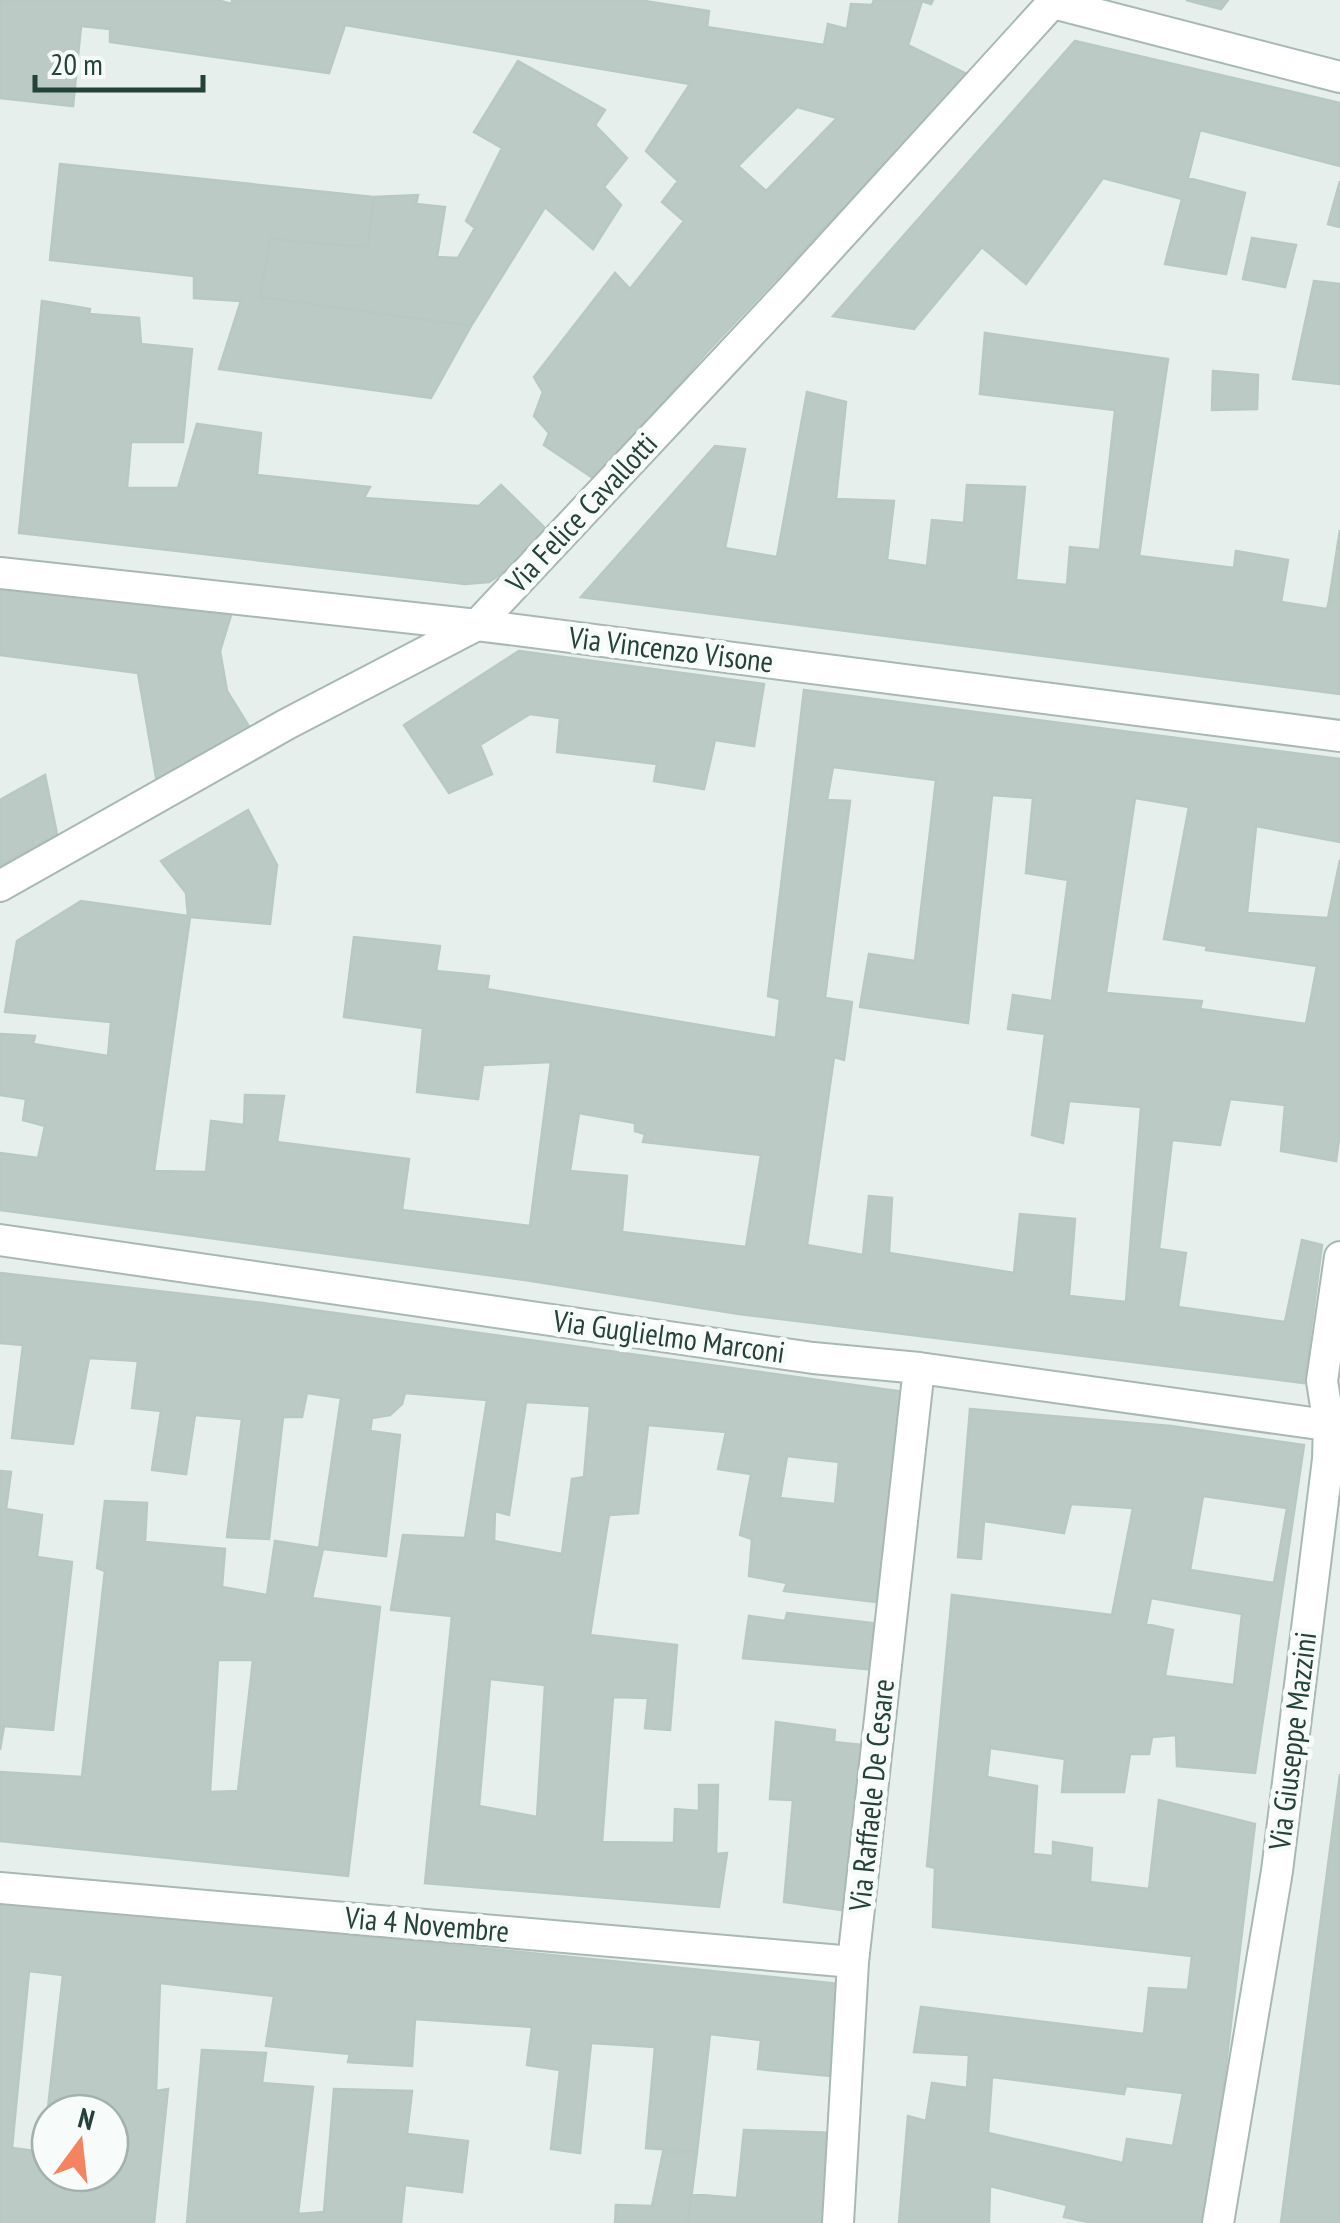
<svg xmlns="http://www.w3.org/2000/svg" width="1340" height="2223" viewBox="0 0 1340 2223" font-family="'PT Sans Narrow',sans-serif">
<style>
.building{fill:#bbcac4;stroke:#b8c9c2;stroke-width:2.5;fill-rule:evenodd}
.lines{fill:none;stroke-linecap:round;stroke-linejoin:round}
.minor-casing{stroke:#a8b8b2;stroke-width:34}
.minor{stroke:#fff;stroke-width:30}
.labels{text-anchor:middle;stroke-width:10;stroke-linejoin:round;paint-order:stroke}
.street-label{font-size:30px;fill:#24423a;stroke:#f7fbf9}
</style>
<rect width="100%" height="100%" fill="#e6efeb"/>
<!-- building -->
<path class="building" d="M0,0H217L232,4V0H638L709,11L707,27L824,45L828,24L847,29L851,4L872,5L874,0H933L931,4L922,1L908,45L969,75L707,352L596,480L544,445L549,433L534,416L543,392L534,377L615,273L630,289L684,221L662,202L678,181L646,151L690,84L345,25L329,73L110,42V29L81,26L73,106L0,98ZM797,107L837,118L766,191L738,166Z
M1186,0H1228L1221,9Z
M1075,41L1340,103V166L1200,130L1188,178L1245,193L1226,274L1165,264L1182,199L1103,178L1026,284L982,247L914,329L833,316Z
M518,61L605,110L595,125L627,158L604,187L621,205L593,249L545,207L471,326L260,297L270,239L368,247L374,197L418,195L416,204L445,207L437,257L458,258L475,228L466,221L502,148L474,132Z
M60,164L374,197L368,247L270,239L260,297L471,326L431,398L219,369L241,301L194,298V276L50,260Z
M1340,181V227L1328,224Z
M1252,238L1296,245L1285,287L1243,279Z
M1314,281L1340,284V384L1293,379Z
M42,301L90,309L89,314L139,318L141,344L192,349L183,442H131L127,488H178L197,424L261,433L257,475L370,487L364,498L479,506L501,485L550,533L526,557L489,582L465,584L19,533Z
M985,333L1168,359L1139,556L1234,568L1236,551L1288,560L1281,602L1327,609L1329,601L1340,603V694L581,597L715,446L745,449L725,548L777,557L807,392L846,402L836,499L894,501L887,560L927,566L932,520L964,523L967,485L1025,487L1016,580L1067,585L1070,547L1100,550L1115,410L980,394Z
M1213,371L1258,375L1257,409L1212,410Z
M1340,530V603L1329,601Z
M0,589L231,615L220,651L227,691L250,728L157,783L138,673L0,655Z
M519,651L764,684L754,746L715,740L704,789L654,781L657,764L557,752L560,718L530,714L480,745L492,774L449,793L404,725Z
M804,690L1340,759V842L1256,826L1247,913L1328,918L1340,860V1131L1336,1161L1281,1151L1285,1105L1230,1099L1220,1145L1172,1140L1159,1249L1186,1253L1178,1307L1285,1322L1302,1240L1322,1245L1304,1383L739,1314L525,1280L0,1210V1153L38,1158L45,1126L23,1120L26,1099L0,1095V1034L35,1036L33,1044L108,1056L111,1022L5,1012L17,941L81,901L188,916L186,893L161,861L248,810L277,865L270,924L190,917L154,1171L206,1172L211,1121L244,1125L245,1095L284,1096L277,1142L409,1159L402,1210L530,1226L551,1062L483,1065L478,1099L417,1092L423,1028L344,1017L354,937L440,946L436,971L489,976L487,989L776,1038L780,999L768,996ZM833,767L936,780L915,961L869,954L860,1007L968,1023L992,795L1033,798L1026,873L1068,880L1052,1001L1013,995L1008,1029L1045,1034L1032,1135L1063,1143L1069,1101L1141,1107L1126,1302L1069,1296L1075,1219L1020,1214L1014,1273L889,1253L892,1198L869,1196L863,1255L807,1245L834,1057L844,1060L852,1002L825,998L850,801L827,800ZM1135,798L1189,807L1164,939L1207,946L1206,950L1317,966L1306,1024L1200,1009L1202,1001L1106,993ZM579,1113L635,1123V1131L645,1134L643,1142L761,1155L746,1247L622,1232L627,1176L570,1171Z
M45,775L57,834L0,866V800Z
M0,1273L263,1303L905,1392L885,1603L784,1591L787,1583L749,1576L752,1539L740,1535L751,1474L718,1469L726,1432L648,1425L638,1513L609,1515L590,1635L677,1645L670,1730L645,1728L648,1698L613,1697L602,1842L674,1843L675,1809L699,1811V1785H718L716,1854L727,1853L719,1907L425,1883L452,1616L391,1610L403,1535L465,1538L487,1400L405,1393L402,1404L390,1415L372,1418L370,1431L400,1435L386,1556L323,1549L312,1598L380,1607L348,1876L0,1841V1772L82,1777L105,1571L97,1568L105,1501L147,1503L145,1542L225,1549L222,1587L267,1595L275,1541L319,1548L341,1398L307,1393L302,1417H283L269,1539L227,1537L242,1419L195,1415L186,1474L152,1470L161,1411L132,1408L138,1361L89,1358L73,1444L12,1438L23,1345L0,1343ZM526,1402L590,1406L584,1477L572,1479L562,1554L494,1541L495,1511L509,1515ZM787,1456L839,1462L835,1504L780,1498ZM218,1660H253L238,1791L210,1792ZM490,1679L545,1685L537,1817L479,1806Z
M970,1409L1171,1426L1304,1445L1255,1773L1177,1766L1176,1735L1152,1737L1149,1754H1130L1124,1792H1062L1065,1759L990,1748L987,1777L1037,1786L1033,1854L1053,1856V1842L1092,1848L1090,1882L1149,1889L1159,1800L1255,1824L1207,2223H1093L1064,2217L1067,2205L990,2186L989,2223H899L908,2116L926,2121L932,2083L967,2088L969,2055L914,2052L921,2007L1144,2034L1149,1988L1188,1990L1192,1956L933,1927L935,1868L927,1866L952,1595L1112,1615L1133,1508L1071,1504L1064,1533L984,1521L981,1559L958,1557ZM1203,1496L1287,1508L1274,1583L1190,1570ZM1151,1598L1242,1614L1234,1685L1165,1676L1173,1630L1146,1624ZM992,2077L1124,2094L1126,2086L1183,2093L1173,2146L1127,2139L1123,2163L988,2133Z
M0,1471L11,1472L6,1509L42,1515L37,1557L72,1562L53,1730L4,1726L0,1750Z
M787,1613L881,1624L876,1670L743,1658L749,1616L785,1621Z
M776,1722L835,1730L834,1742L864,1745L849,1911L784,1902L793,1800L770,1799Z
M1340,1774V2223H1281Z
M0,1895L279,1928L851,1985L840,2077L758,2069L761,2040L710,2034L697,2152L646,2148L655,2047L591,2043L580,2153L551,2149L560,2070L527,2065L532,2027L415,2019L412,2066L348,2062L350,2054L266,2046L274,1996L160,1983L156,2091L168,2089L154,2223H0ZM29,1971L63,1975L43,2152L12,2148ZM50,2113H110V2173H50Z
M202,2050L266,2053L262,2083L313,2087L298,2214L324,2212L334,2089L412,2091L407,2134L468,2141L462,2192L405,2185L401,2223H187Z
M744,2130L836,2133L829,2223H688L691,2194L737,2198Z
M663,2152H697L688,2223H615L616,2205L652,2206Z"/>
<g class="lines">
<defs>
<path id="minor" d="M1053,3L1340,77
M0,573L477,625L1340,736
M0,886L287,724L477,625L792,289L1055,0
M0,1240L813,1358L919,1368L1340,1427
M0,1888L853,1962
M838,2223L853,1962L919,1368
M1218,2223L1277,1871L1328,1459L1329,1425L1322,1381L1340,1257"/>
</defs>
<!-- minor casing -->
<use href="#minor" class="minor-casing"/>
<!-- minor -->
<use href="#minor" class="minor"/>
</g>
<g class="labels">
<!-- street labels -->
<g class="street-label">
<text transform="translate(582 513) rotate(-47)" y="10">Via Felice Cavallotti</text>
<text transform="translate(671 650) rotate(7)" y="10">Via Vincenzo Visone</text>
<text transform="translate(669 1337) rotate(8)" y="10">Via Guglielmo Marconi</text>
<text transform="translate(1293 1741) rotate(-83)" y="10">Via Giuseppe Mazzini</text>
<text transform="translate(872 1795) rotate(-84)" y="10">Via Raffaele De Cesare</text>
<text transform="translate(427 1925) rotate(5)" y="10">Via 4 Novembre</text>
</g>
</g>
<!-- north arrow -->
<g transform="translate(80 2143) rotate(15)"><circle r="48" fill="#f7fbf9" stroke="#a3b1ad" stroke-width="2.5"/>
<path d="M0-8L18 38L0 25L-18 38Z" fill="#f4845f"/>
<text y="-15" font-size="28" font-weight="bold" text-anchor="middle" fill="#24423a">N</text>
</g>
<!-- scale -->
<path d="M35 75v15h168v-15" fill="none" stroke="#24423a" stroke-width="5"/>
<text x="50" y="75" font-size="30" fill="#24423a" stroke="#f7fbf9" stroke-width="8" paint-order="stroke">20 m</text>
</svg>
